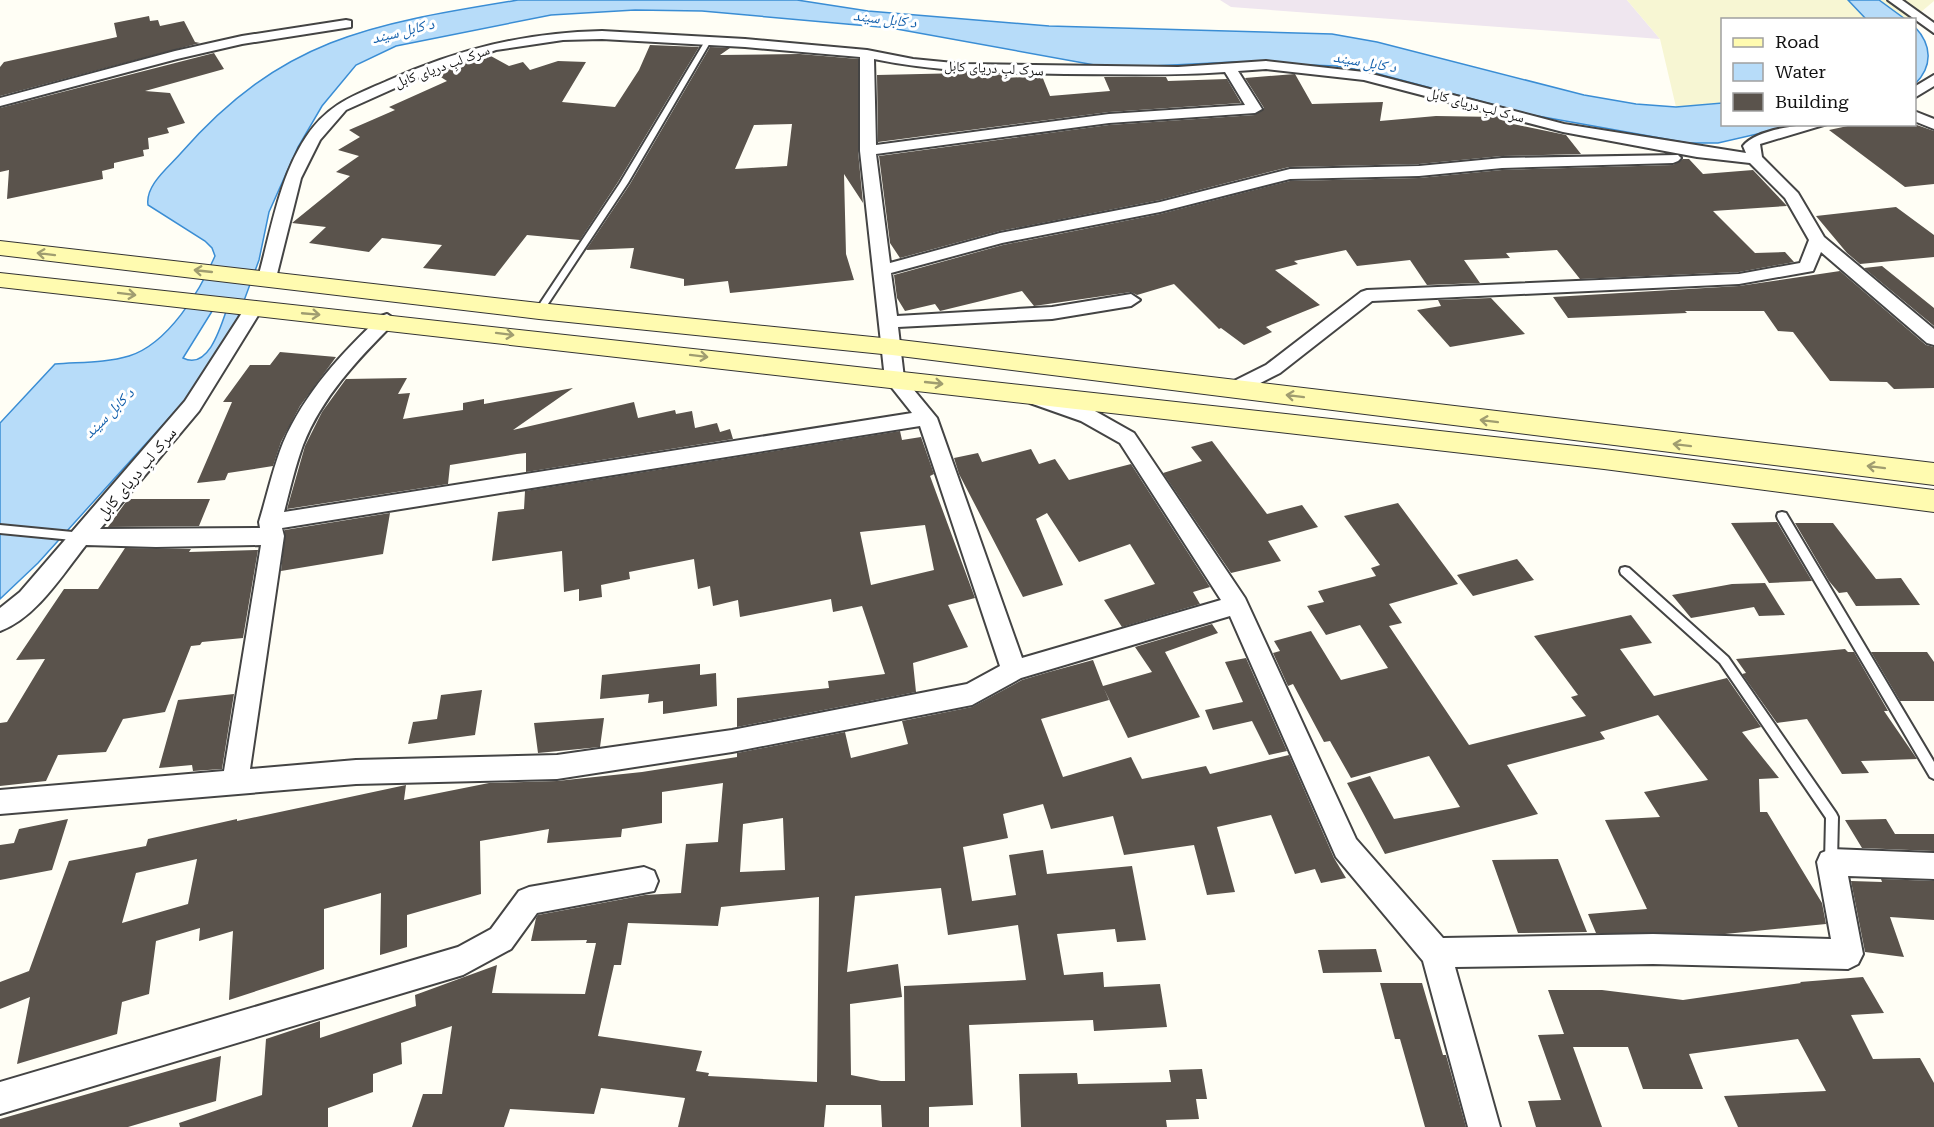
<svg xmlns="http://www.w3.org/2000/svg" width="1934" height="1127" viewBox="0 0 1934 1127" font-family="'Roboto Serif','Noto Naskh Arabic',serif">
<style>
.industrial{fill:#efe6ef}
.farmland{fill:#f7f6d3}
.water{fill:#b7dcf9;stroke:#3a8dd4;stroke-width:1.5;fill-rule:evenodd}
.building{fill:#5a534c;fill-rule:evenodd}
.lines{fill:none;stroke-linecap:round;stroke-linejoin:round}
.service-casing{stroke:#444;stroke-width:4}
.minor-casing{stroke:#444;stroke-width:4}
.secondary-casing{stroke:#333;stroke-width:2}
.service{fill:#fff;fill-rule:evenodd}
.minor{fill:#fff;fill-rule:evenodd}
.secondary{fill:#fffbb0;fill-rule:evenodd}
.oneway{stroke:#a09d70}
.labels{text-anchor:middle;stroke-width:6;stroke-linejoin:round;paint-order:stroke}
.far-street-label{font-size:14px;fill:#111;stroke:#fff}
.far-water-label{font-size:15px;font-style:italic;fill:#125fab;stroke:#fff}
.street-label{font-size:16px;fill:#111;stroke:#fff}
</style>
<rect width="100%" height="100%" fill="#fffef5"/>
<!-- industrial -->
<path class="industrial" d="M1220,0H1627L1660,39L1231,7Z"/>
<!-- farmland -->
<path class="farmland" d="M1627,0H1848L1866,19L1722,20V103L1676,107L1660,39Z
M1879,0H1934V1L1915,17L1903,18Z"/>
<!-- water -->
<path class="water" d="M518,0H797L868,11L1049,26L1332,34L1377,42L1584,95L1636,104L1676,107L1722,103V124L1796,125L1718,143H1688L1532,115L1371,72L1336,66L1234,62L1111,68L891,28L702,11L635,10L551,15L396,46L356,65L322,106L298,147L269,212L259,260L231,336L189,396L38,563L0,599V423L55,364C79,362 106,363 129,356C168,344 200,291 215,256L212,248L205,241L148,205C145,185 169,167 181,153C283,37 372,24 518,0ZM228,298L230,300C223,318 211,372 183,358L219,300Z
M1848,0H1879L1905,19H1866Z
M1915,27C1932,45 1933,66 1915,84Z"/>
<!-- building -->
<path class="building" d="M149,16L150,21L158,20L160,26L184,21L195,42L200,43L0,96V67L4,62L117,37L114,23Z
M650,45L699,47L618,182L580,240L527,235L495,276L423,268L442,245L382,238L369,252L309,243L326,227L292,223L350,176L336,172L359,156L338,150L360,137L349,130L395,110L389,107L447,81L436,74L489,55L509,66L523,62L530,70L558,61L586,62L562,102L615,107L639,70Z
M710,47L730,48L720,55L800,54L858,59V151L863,203L844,174L846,254L854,280L730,293L728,281L684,286V279L630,268L634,248L586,250L630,184ZM792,124L787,166L735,169L754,125Z
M214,53L224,69L145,91L170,93L185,123L167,128L169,133L148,138L149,149L143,150L144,156L114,163V168L102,171L103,179L7,199L9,170L0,172V108Z
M965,73L1004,75L1005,78L1042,76L1050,96L1110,91L1104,77H1166L1168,81L1227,79L1241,103L1109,112L878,142L877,75Z
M1295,74L1312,104L1383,102L1380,121L1436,116L1498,117L1513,124L1566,135L1581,154L1502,156L1419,164L1289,167L1160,200L1000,231L900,258L890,243L879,156L1109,125L1255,115L1264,108L1245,78Z
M1857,124H1914L1934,131V184L1905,187L1829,130Z
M1683,159H1689L1703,174L1753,170L1787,206L1713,211L1755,253L1785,252L1794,262L1739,272L1580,279L1557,250L1506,253L1510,258L1464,260L1480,283L1427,285L1410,260L1357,266L1346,250L1294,261L1298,264L1275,270L1320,305L1266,327L1272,332L1244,345L1221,328L1219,329L1174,284L1137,295L1131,292L1034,306L1022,291L940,311L935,304L905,311L897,298L894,275L1003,245L1160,214L1290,181L1419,178L1502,170L1673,165Z
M1896,207L1934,235V257L1860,264L1847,253L1816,216Z
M1882,266L1934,308V326L1864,268Z
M1840,271L1926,345L1934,347V388L1894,389L1887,382L1830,381L1793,332L1778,331L1764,311H1685L1687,313L1568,318L1553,297L1739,286Z
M1491,298L1525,334L1450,347L1417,310L1441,306L1438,300Z
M280,352L336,357L300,406L281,442L273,466L228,473L225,480L197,483L232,402H223L250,365H270Z
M407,378L398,394L410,393L403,419L463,410V403L484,399V404L573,388L513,430L634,402L638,418L675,410L676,414L692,411L695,428L717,423L720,432L730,429L733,439L526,472V453L517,454L450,465L448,484L287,509L305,446L322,412L346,379Z
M900,431L902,440L921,437L934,474L930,476L975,598L948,605L968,647L913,663L916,692L737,727V698L829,688L828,681L885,674L862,606L833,612L831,599L740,617L738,600L713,606L710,586L698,589L694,559L629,572L630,579L601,585L602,597L579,601V589L564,592L562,551L492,561L498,512L524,509L525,491ZM925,525L934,570L871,585L860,532Z
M1212,441L1267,514L1302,505L1318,527L1268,541L1281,561L1231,573L1163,473L1202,461L1191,447Z
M1031,449L1039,464L1055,459L1069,480L1131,464L1210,587L1193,592L1200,604L1122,627L1104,600L1155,584L1130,544L1079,562L1047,513L1036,519L1063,585L1023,597L959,474L954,458L978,453L982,462Z
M128,499H210L199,526L108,527Z
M1398,503L1458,584L1389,604L1402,623L1389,626L1469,745L1586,716L1571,697L1578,695L1534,636L1631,615L1652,643L1620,649L1654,696L1727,678L1761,727L1742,732L1779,778L1759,779L1760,812H1767L1822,903L1826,924L1725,934L1596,933L1588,914L1647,909L1605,820L1660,817L1644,792L1708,780L1658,715L1600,732L1605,739L1507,765L1538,814L1385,854L1347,783L1370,776L1394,819L1460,807L1429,756L1351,778L1330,741L1324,742L1293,684L1288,686L1273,653L1280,651L1274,641L1311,631L1341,680L1388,668L1360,625L1326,635L1307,606L1324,602L1318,591L1376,576L1371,568L1380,565L1344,516Z
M390,513L383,554L281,571L285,530Z
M1777,522L1812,581L1769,583L1731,523Z
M1795,523H1833L1876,579L1901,578L1920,605L1856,606L1847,592L1839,593L1829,581Z
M125,548L191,549L189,552L258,550L243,638L202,642L200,645L191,646L165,712L123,719L106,752L58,755L46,781L0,786V723L7,722L45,659L16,660L64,589H98Z
M1517,559L1534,580L1473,596L1457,575Z
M1765,583L1785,615L1759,616L1754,607L1691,618L1672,595L1732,584Z
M1212,624L1218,633L1165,652L1200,717L1128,738L1104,689L1109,700L1041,719L1063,777L1131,757L1142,779L1206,766L1210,774L1289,755L1334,858L1346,878L1321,883L1315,869L1295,874L1271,815L1217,827L1235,892L1207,895L1194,845L1124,855L1113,816L1051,829L1043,804L1003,814L1008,838L963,847L972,901L1016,895L1009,855L1043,850L1047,874L1132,866L1146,940L1117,942L1115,929L1057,934L1064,975L1103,972L1104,987L1160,984L1167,1027L1094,1031L1093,1020L969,1025L973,1105L929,1107V1127H882L881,1105H826L824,1127H678L685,1098L601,1088L594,1114L510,1109L504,1127H412L423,1094H442L452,1026L401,1043L402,1064L373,1074V1092L328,1108V1127H180L179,1123L262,1095L266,1039L320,1021V1038L416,1006L415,995L497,965L492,993L585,994L596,943H586L587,940L531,941L536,918L538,915L645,895L681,893L686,844L718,842L723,783L662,792V823L622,829L621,837L547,843L549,829L480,841L481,894L407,915V947L380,955L381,893L324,909V969L229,1000L233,931L199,941L200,928L156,941L149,994L122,1002L117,1034L17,1064L30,997L0,1009V982L29,971L69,861L146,846L148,839L237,819V821L406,785L404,800L489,783L557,781L642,772L737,757V753L845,732L851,758L908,744L902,721L972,707L1022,680L1049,672L1093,660L1103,686L1152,672L1135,647ZM783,818L785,870L740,872L743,824ZM197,859L188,904L122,923L136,873ZM941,888L948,935L1018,925L1026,980L904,986L905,1081H881L851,1075L850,1004L902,997L898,964L847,972L855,896ZM819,897L817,1082L708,1076L709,1073L696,1071L702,1051L598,1036L614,965H621L628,923L718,926L721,907Z
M1845,649L1848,652H1854L1888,711H1884L1917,759L1861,761L1869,773L1842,774L1807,719L1777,723L1742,674L1746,673L1736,659Z
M1871,652H1927L1934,662V701H1900Z
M1246,658L1287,751L1269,755L1252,721L1213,730L1205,710L1243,702L1225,662Z
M700,664V675L716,673L717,706L663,714V701L648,703L649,694L600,699L602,675Z
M482,690L475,735L408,744L413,722L437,719L441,695Z
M234,694L222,769L193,771L192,765L159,768L178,700Z
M604,718L600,747L538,753L534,723Z
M68,819L52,870L0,880V845L14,843L19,829Z
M1886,819L1895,834H1934V851L1862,848L1845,820Z
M1558,859L1587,932L1518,933L1492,860Z
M1881,879L1934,881V920L1890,917L1904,957L1865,952L1851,881L1882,882Z
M1376,949L1382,972L1323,973L1318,950Z
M1863,977L1884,1013L1851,1015L1873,1059L1920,1058L1934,1083V1127H1738L1724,1096L1826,1091L1798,1039L1689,1054L1703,1089H1643L1628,1047H1573L1602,1127H1536L1528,1101L1561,1100L1538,1035L1564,1034L1548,990H1602L1683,1000L1801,983L1800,982Z
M1380,983H1422L1443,1055H1446L1466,1127H1425L1400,1039H1395Z
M221,1056L216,1101L128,1127H0V1119Z
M1202,1069L1207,1099H1196L1199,1119L1166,1120L1167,1127H1021L1019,1074L1077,1073L1078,1084L1171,1082L1169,1070Z"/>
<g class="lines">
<defs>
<path id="service" d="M708,39L711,41L628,183L542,313H536L535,311L620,183L705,41Z
M1782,512L1786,513L1934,762V779L1930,777L1778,519L1777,516L1778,513Z
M0,525L83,533L88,537L83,541L0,533Z
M1625,567L1629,568L1728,657L1836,813L1838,817L1837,862L1836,866L1831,868L1826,866L1825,862L1826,818L1720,663L1621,574L1620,571L1621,568Z"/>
<path id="minor" d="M1888,0H1902L1934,23V33Z
M346,20L351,21V27L242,44L177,59L0,106V98L175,51L242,36Z
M602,31L745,39L867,50L913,59L964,64L1178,67L1266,61L1364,72L1564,124L1746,153L1743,146C1757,128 1805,124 1827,124L1760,144L1762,157L1798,193L1824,237L1934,329V345L1927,343L1821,252L1813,271L1739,284L1372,301L1280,373L1237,395L1230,393L1227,388L1230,383L1266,365L1361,292L1367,290L1739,274L1800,263L1809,240L1785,198L1750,163L1697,157L1563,132L1364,80L1266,69L1238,71L1262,109L1255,113L1109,123L876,154L890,263L1000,233L1160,202L1290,169L1419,166L1502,158L1678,155L1681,158L1678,161L1673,163L1502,168L1419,176L1290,179L1160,212L1002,243L891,273L897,316L1052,307L1131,294L1140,300L1131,306L1052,319L898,327L904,378L937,418L1022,658L1221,600L1120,443L1081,421L1030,403L1027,398L1030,393L1037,391L1095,411L1134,433L1245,598L1356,839L1443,938L1653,934L1831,939L1817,862L1821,853L1831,849L1934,853V879L1848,876L1863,954L1858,964L1848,969L1653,964L1455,967L1500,1127H1468L1423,961L1336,857L1230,616L1021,678L972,705L732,752L557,779L356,784L0,814V790L224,771L261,545L156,547L86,545C63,574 36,618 0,631V608L20,592L185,401L247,305H259L262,309L199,411L100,529L260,528L259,522C267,496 273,468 283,443C305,392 342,353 381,316L387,314L396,320L393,324C357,360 322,397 303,445C295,467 290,489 284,512L912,413L885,379L860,151V57L745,47L602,39L563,40L496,50L424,75L346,110L320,140L301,178L276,278L273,282H261L258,278C271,231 279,178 306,137C328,104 353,96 387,81C459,49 523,33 602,31ZM874,59C938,72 1000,73 1065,74C1119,74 1172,76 1225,72L1245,105L1109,114L876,145ZM920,426L1000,666L967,684L732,730L557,755L356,760L250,769L284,536L282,528Z
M1934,75V86L1914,98V87Z
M1914,111L1934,119V129L1914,121Z
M644,867L654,871L658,881L654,891L537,913L511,949L463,975L0,1114V1082L458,947L491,929L519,891L529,887Z"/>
<path id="secondary" d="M0,241L539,303L892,339L1934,463V485L892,355L539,319L0,255Z
M0,273L1604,449L1934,490V512L1604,469L0,287Z"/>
</defs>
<!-- service casing -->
<use href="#service" class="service-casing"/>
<!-- minor casing -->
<use href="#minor" class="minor-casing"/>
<!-- secondary casing -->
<use href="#secondary" class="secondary-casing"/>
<!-- service -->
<use href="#service" class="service"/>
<!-- minor -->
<use href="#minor" class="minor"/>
<!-- secondary -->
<use href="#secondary" class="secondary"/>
</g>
<!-- one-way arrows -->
<defs><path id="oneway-shaft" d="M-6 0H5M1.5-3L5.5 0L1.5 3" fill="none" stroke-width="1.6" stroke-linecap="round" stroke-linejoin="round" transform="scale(1.5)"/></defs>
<g class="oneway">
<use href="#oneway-shaft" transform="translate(46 254) rotate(-173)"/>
<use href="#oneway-shaft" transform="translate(203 271) rotate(-174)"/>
<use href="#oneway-shaft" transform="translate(127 294) rotate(7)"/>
<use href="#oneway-shaft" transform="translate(311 314) rotate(5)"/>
<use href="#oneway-shaft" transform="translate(505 334) rotate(7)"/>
<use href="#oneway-shaft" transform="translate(699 356) rotate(7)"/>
<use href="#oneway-shaft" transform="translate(934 383) rotate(6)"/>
<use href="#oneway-shaft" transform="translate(1295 396) rotate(-173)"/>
<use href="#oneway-shaft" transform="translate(1489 421) rotate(-173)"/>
<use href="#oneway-shaft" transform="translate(1682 445) rotate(-173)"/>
<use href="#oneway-shaft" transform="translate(1876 467) rotate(-173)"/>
</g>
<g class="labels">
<!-- far-street labels -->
<g class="far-street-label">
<text transform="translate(442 66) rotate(-20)" y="5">سرک لبِ دریای کابل</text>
<text transform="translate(994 68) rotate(3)" y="5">سرک لبِ دریای کابل</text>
<text transform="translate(1476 105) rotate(15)" y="5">سرک لبِ دریای کابل</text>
</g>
<!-- far-water labels -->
<g class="far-water-label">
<text transform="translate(885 19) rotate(7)" y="5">د کابل سيند</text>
<text transform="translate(403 31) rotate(-14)" y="5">د کابل سيند</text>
<text transform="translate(1365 62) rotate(10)" y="5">د کابل سيند</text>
<text transform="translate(109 413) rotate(-45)" y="5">د کابل سيند</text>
</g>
<!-- street labels -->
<g class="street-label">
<text transform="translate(136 473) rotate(-50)" y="6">سرک لبِ دریای کابل</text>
</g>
</g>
<!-- legend -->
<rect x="1721" y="18" width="195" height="108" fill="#ffffff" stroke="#a0a0a0" stroke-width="1.5"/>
<rect x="1733" y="38" width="30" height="9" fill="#fffbb0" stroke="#a0a0a0" stroke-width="1.5"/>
<text x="1775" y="48" font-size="18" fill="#111111">Road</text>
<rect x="1733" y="63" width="30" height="18" fill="#b7dcf9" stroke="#a0a0a0" stroke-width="1.5"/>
<text x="1775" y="78" font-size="18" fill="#111111">Water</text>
<rect x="1733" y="93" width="30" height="18" fill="#5a534c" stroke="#a0a0a0" stroke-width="1.5"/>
<text x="1775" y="108" font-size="18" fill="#111111">Building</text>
</svg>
